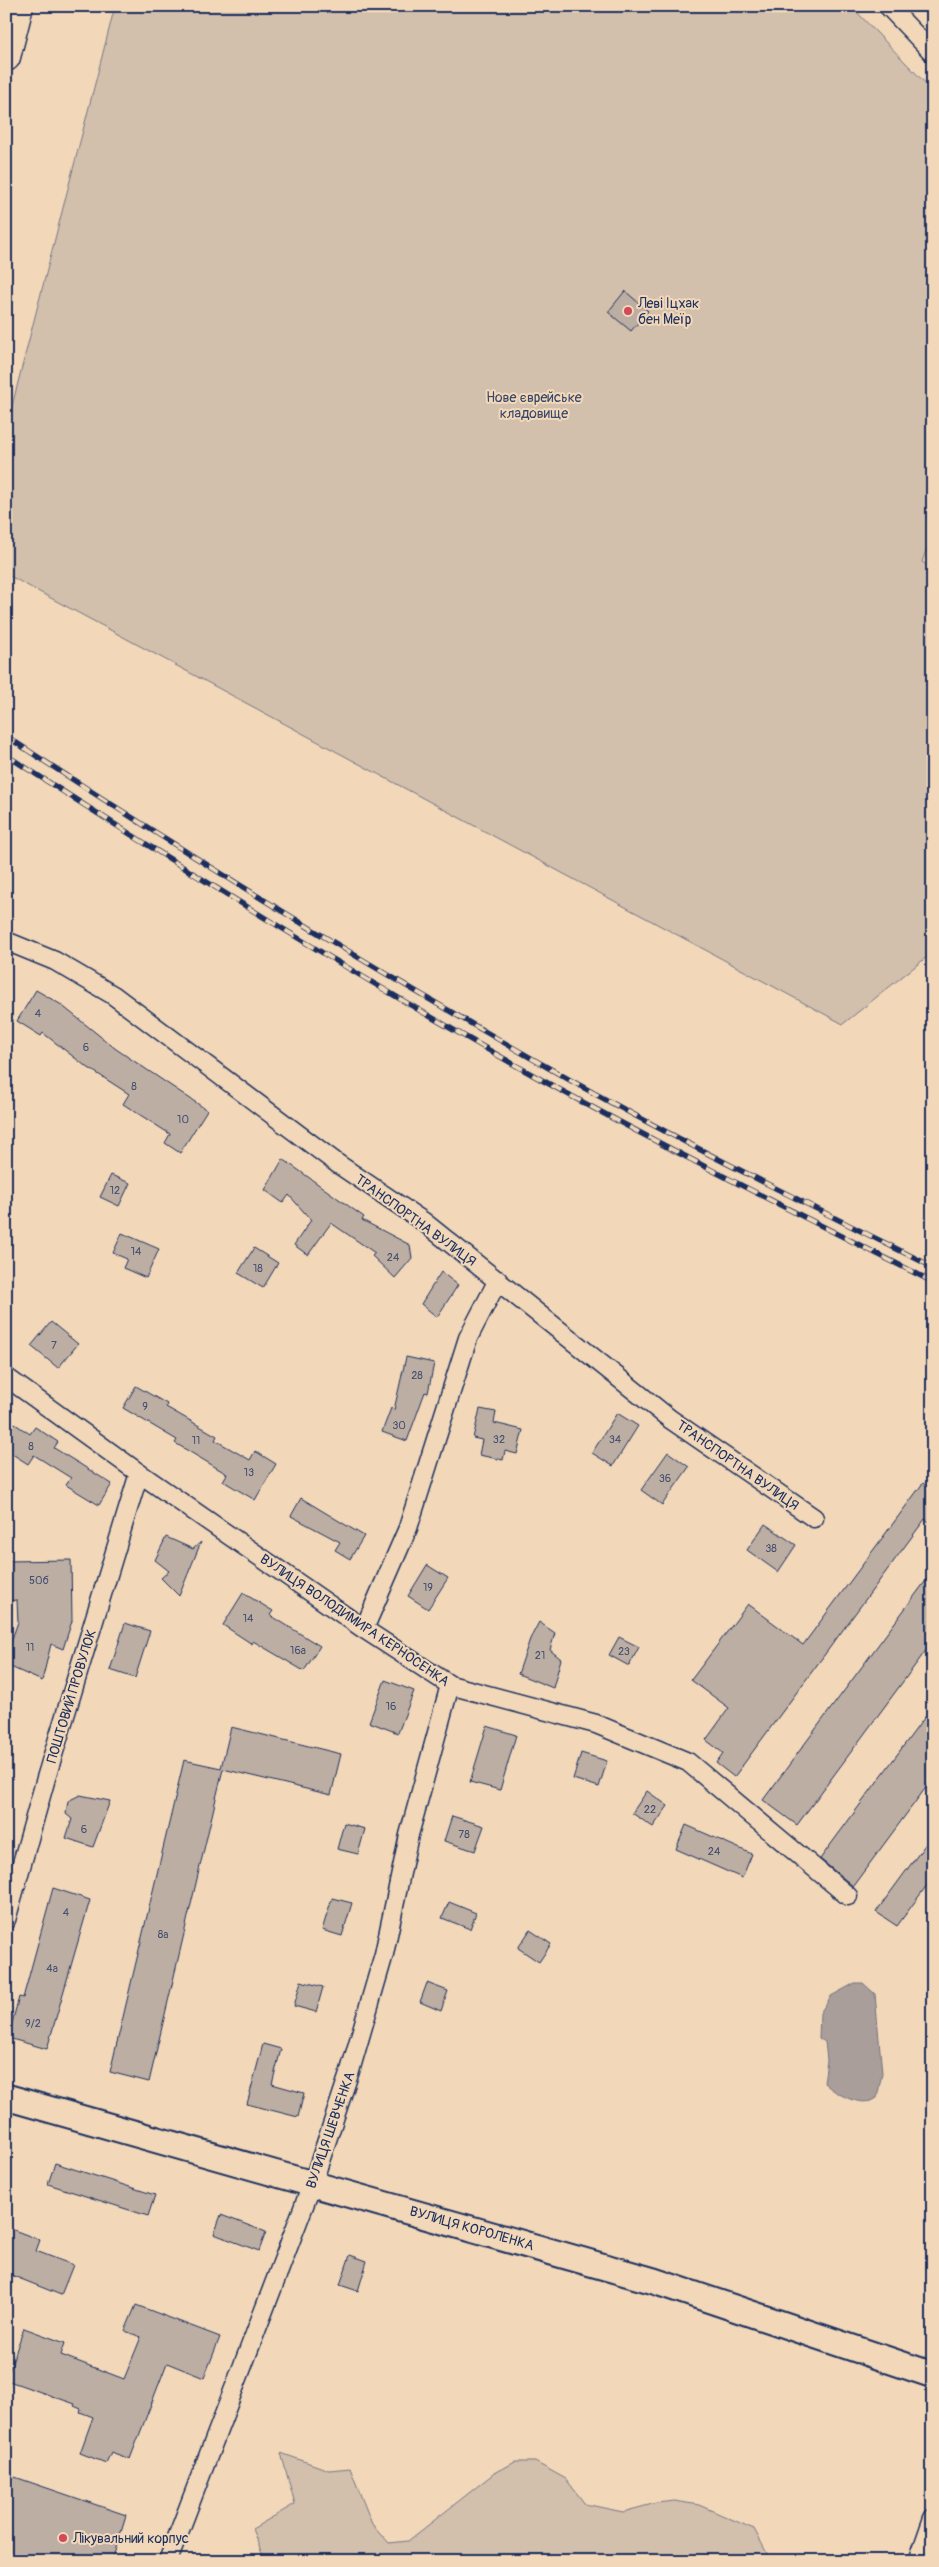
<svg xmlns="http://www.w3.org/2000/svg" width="939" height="2567" viewBox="0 0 939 2567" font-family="Pangolin,sans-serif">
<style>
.green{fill:#d2bfac;stroke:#767785}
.water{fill:#a99e9a;stroke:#707282}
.building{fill:#bdaea3;stroke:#1b2f5e}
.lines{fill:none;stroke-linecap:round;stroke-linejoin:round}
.minor-casing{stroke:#1b2f5e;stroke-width:21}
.secondary-casing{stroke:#1b2f5e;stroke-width:29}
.primary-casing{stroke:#1b2f5e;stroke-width:31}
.minor{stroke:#f2d8b9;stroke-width:18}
.secondary{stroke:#f2d8b9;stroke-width:25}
.primary{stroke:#f2d8b9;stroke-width:28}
.rail-casing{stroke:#1b2f5e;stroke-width:5.5}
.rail{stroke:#f2d8b9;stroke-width:4;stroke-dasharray:11;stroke-linecap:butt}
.poi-dot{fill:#d1495b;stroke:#f2d8b9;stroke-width:2}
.labels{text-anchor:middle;stroke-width:4;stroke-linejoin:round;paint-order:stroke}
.number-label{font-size:11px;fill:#444f6f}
.poi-label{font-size:14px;fill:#1b2f5e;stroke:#f2d8b9;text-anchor:start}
.park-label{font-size:14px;fill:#36456a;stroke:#f2d8b9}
.street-label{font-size:14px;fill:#1b2f5e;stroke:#f2d8b9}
</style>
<rect width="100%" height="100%" fill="#f2d8b9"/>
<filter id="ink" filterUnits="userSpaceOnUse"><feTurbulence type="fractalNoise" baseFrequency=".02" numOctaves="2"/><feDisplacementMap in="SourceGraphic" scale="10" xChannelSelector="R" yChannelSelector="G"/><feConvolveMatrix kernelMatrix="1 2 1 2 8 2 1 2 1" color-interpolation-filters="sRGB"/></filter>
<g filter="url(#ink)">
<!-- green -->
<path class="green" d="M115,6H851L933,91V532L922,562L933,568V952L843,1024L6,574V429Z
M281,2453L329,2470L350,2468L372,2524L389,2543L408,2541L493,2474L515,2462H535L566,2479L585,2504L623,2512L656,2503L675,2501L699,2505L754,2529L771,2561H265L252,2529L295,2504Z"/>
<!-- water -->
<path class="water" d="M855,1983H863L875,1994L882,2073L877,2098C862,2109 836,2094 824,2083L827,2060L825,2042L819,2038L820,2013L831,1996Z"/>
<!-- building -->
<path class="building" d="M625,291L648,311L631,331L608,312Z
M36,990L60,1004L116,1049L207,1110L180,1153L165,1143L170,1134L123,1104L129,1094L84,1065L43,1033L41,1036L17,1021Z
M283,1159L364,1217L362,1220L410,1245L412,1258L395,1278L372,1256L375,1253L331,1223L308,1255L294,1245L311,1220L289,1195L283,1203L265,1190Z
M111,1175L130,1183L119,1206L100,1197Z
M122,1233L159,1249L146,1278L123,1268L127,1259L113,1253Z
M254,1248L278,1263L263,1288L238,1273Z
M441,1272L458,1285L437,1317L421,1304Z
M51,1322L78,1344L58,1368L31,1346Z
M406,1357L434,1363L428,1393L425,1392L407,1441L382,1432L391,1408L394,1410Z
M136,1386L167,1404L166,1407L217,1436L215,1440L250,1460L255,1451L276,1464L255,1500L223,1481L227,1474L175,1443L177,1440L123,1408Z
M480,1409L496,1412L494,1423L523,1430L517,1454L505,1451L503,1460L479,1455L482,1440L473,1438Z
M617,1413L638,1426L613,1466L592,1453Z
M12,1422L30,1434L35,1427L58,1442L54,1448L112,1484L99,1505L66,1485L71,1478L34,1455L28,1464L6,1450V1432Z
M668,1452L689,1467L662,1505L641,1490Z
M923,1483L933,1490V1525L925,1519L734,1777L716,1763L723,1753L706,1740L729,1708L691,1680L748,1604L803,1645Z
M301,1498L364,1536L350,1559L335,1550L340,1542L291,1516Z
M765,1524L796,1545L778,1572L747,1550Z
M166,1537L193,1549L201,1542L179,1596L161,1578L169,1571L155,1560Z
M71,1560L72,1621L63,1649L51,1644L42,1681L6,1665V1656L18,1622L17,1600L6,1601V1561Z
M427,1565L448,1578L428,1609L408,1596Z
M933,1571V1641L797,1825L763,1800Z
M243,1593L273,1611L270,1615L320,1646L304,1671L253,1641L252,1644L223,1625Z
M539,1622L555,1633L550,1650L561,1659L553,1688L518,1674L530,1639Z
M125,1623L150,1631L135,1678L110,1670Z
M619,1637L639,1647L629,1666L609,1655Z
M385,1680L414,1691L398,1733L369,1722Z
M933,1706V1778L853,1886L820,1859Z
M487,1726L516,1735L500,1790L470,1782Z
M231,1727L341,1754L331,1795L223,1769L149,2082L110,2072L184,1760L221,1768Z
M581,1753L607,1761L599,1787L573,1779Z
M647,1791L668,1806L653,1827L632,1813Z
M80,1795L110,1801L93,1847L66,1838L72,1819L66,1814L68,1801Z
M452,1816L484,1826L475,1851L444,1841Z
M344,1823L365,1829L358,1854L337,1849Z
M686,1825L752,1854L742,1878L676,1849Z
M933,1834V1877L897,1926L876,1912Z
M53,1888L90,1900L47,2049L8,2038L19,1997L23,1998Z
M332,1898L352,1903L342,1936L322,1930Z
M449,1902L476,1913L470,1929L442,1918Z
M530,1930L551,1944L539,1962L518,1948Z
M301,1981L323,1987L316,2012L294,2006Z
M427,1983L448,1991L441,2011L420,2002Z
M263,2044L281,2049L272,2084L304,2093L298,2117L247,2104Z
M55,2163L155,2195L148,2216L48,2184Z
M221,2215L266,2232L259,2251L214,2234Z
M6,2227L40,2240L36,2251L73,2265L61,2295L6,2273Z
M350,2255L367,2261L358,2291L340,2285Z
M136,2305L220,2337L204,2378L167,2363L130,2459L111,2452L106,2463L80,2453L93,2417L80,2412L81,2409L74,2406L75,2404L6,2380L24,2328L65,2343L61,2355L124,2379L141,2337L125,2331Z
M6,2474L126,2515L112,2561H6Z"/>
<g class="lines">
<defs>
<path id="minor" d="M888,6L933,53
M6,941L55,961L113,995L338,1164L424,1222L670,1419L814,1518
M6,1377L139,1473L364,1629L450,1685L596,1724L688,1762L848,1896
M364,1629L408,1528L468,1338L498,1280
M6,1920L46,1778L139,1473
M168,2561L313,2182L350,2071L384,1954L409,1835L450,1685
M918,2561L933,2518"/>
<path id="secondary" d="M6,2097L654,2281L933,2375"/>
<path id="primary" d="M6,57L19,6"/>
</defs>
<!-- minor casing -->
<use href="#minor" class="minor-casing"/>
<!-- secondary casing -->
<use href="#secondary" class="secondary-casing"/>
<!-- primary casing -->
<use href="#primary" class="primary-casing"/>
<!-- minor -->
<use href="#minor" class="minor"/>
<!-- secondary -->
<use href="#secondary" class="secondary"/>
<!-- primary -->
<use href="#primary" class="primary"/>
<defs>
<path id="rail" d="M6,736C190,857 378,972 570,1080C689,1146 811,1206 933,1267
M6,755C182,868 360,979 542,1080C671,1151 802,1216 933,1282"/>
</defs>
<!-- rail casing -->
<use href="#rail" class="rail-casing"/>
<!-- rail -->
<use href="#rail" class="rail"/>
</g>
</g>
<!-- markers -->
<g class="poi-dot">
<circle cx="628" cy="311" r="5"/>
<circle cx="63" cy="2538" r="5"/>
</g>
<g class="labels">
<!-- number labels -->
<g class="number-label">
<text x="38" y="1017">4</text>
<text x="86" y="1051">6</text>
<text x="134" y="1090">8</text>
<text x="183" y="1123">10</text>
<text x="115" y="1194">12</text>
<text x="136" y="1255">14</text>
<text x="393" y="1261">24</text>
<text x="258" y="1272">18</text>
<text x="54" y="1349">7</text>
<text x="417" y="1379">28</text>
<text x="145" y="1410">9</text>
<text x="399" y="1429">30</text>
<text x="499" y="1443">32</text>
<text x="615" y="1443">34</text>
<text x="196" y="1444">11</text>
<text x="31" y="1450">8</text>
<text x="249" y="1476">13</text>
<text x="665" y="1482">36</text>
<text x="771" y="1552">38</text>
<text x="39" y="1584">50б</text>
<text x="428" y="1591">19</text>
<text x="248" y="1622">14</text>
<text x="30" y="1651">11</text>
<text x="298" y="1654">16а</text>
<text x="624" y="1655">23</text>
<text x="540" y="1659">21</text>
<text x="391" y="1710">16</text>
<text x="650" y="1813">22</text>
<text x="84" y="1833">6</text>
<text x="464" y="1838">78</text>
<text x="714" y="1855">24</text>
<text x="66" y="1916">4</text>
<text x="163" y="1938">8а</text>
<text x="52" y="1972">4а</text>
<text x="33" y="2027">9/2</text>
</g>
<!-- poi labels -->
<g class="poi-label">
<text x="638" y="308">Леві Іцхак<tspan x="638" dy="16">бен Меїр</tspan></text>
<text x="73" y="2543">Лікувальний корпус</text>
</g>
<!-- park labels -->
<g class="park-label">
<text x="534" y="402">Нове єврейське<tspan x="534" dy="16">кладовище</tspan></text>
</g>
<!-- street labels -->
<g class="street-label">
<text transform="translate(416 1220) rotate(36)" y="5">ТРАНСПОРТНА ВУЛИЦЯ</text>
<text transform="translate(738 1465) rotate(35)" y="5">ТРАНСПОРТНА ВУЛИЦЯ</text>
<text transform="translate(355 1620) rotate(34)" y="5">ВУЛИЦЯ ВОЛОДИМИРА КЕРНОСЕНКА</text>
<text transform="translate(71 1696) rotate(-73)" y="5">ПОШТОВИЙ ПРОВУЛОК</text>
<text transform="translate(330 2130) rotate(-71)" y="5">ВУЛИЦЯ ШЕВЧЕНКА</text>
<text transform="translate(472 2228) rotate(16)" y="5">ВУЛИЦЯ КОРОЛЕНКА</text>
</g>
</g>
<!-- margin -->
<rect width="939" height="2567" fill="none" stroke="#f2d8b9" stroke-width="25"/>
<rect x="12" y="12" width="914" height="2542" fill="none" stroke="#1b2f5e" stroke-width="2" filter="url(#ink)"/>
</svg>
